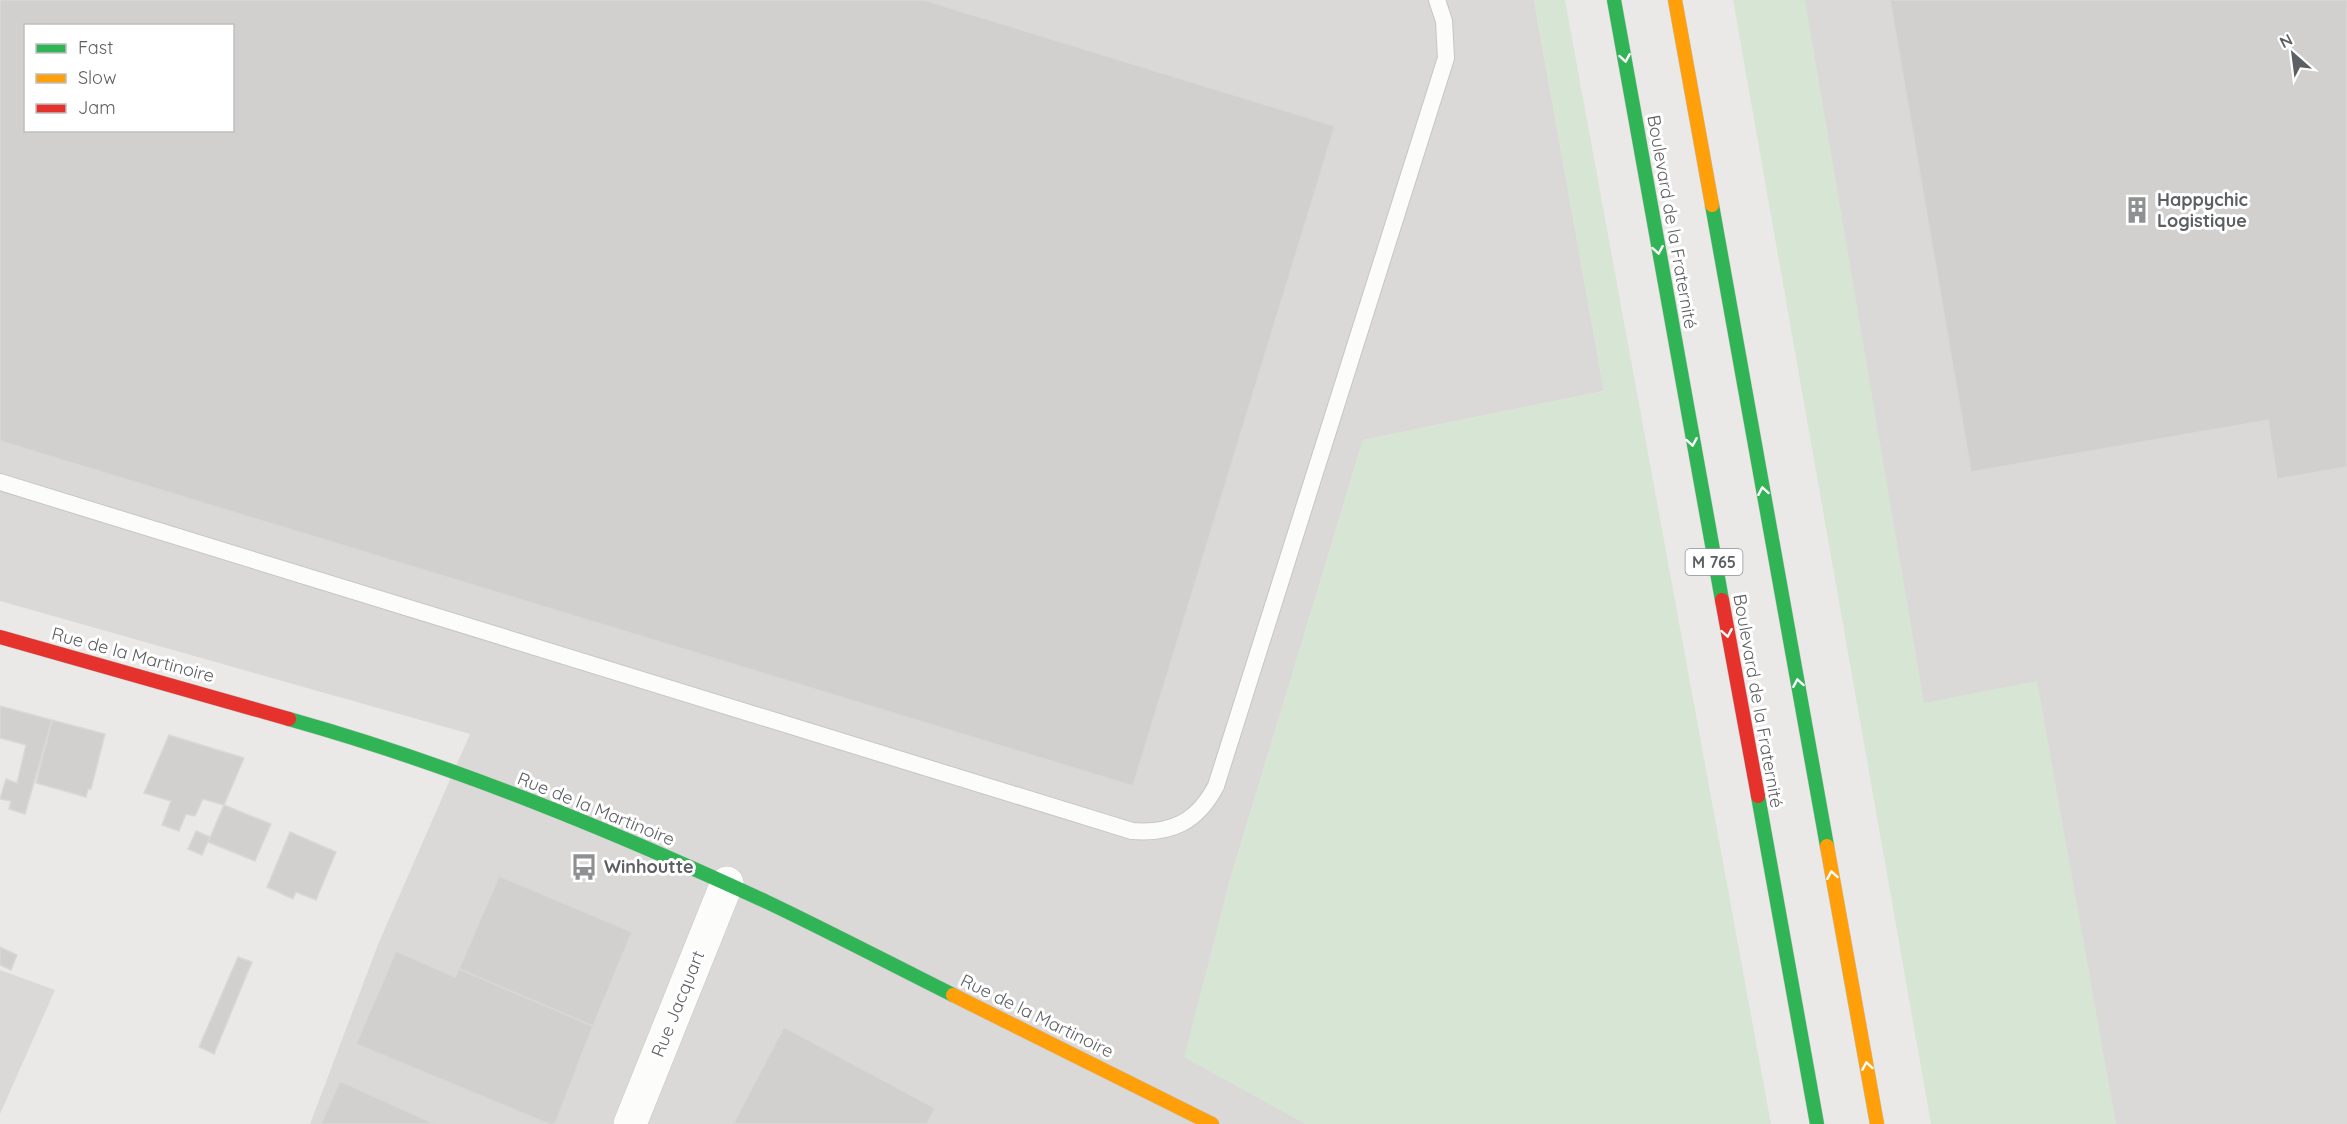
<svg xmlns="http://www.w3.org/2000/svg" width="2347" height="1124" viewBox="0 0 2347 1124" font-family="Quicksand,sans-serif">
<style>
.industrial{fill:#dbd9d7;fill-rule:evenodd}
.green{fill:#d7e5d4}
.building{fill:#d2d0cf;stroke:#dad8d6;stroke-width:1.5;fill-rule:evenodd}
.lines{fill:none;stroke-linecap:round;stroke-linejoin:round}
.lane-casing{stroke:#c6c6c6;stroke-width:18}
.street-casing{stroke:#c6c6c6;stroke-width:34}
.fast-casing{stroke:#c5c6c6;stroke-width:15}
.slow-casing{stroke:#c5c6c6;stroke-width:15}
.jam-casing{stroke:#c5c6c6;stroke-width:15}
.lane{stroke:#fcfcfb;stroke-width:16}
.street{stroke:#fcfcfb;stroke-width:33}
.fast{stroke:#30b455;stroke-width:14}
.slow{stroke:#ff9f0a;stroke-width:14}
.jam{stroke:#e5322d;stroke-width:14}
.oneway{stroke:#fff}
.labels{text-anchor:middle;stroke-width:6;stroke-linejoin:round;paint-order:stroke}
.shield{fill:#fff;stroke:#8e9092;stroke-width:1.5}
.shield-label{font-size:16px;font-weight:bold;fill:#5d6063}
.poi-label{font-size:18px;font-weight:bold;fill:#5d6063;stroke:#fff;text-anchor:start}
.street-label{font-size:18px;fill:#5d6063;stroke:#fff}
</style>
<rect width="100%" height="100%" fill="#ebe9e7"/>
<!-- industrial -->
<path class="industrial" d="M0,0H1534L1604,391L1363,440L1230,880L1185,1057L1306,1124H310L379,942L470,734L0,601ZM26,26H232V130H26Z
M1754,0H2347V1124H1934Z
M0,970L55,990L0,1114Z"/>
<!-- green -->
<path class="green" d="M1534,0H1565L1771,1124H1306L1184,1057L1230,880L1363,440L1604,391Z
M1733,0H1805L1924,703L2037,681L2116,1124H1931Z"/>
<!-- building -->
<path class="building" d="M0,0H924L1335,126L1133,786L0,441ZM26,26H232V130H26Z
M1890,0H2347V467L2277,479L2268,420L1971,472Z
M0,706L52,720L25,814L9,809L11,801L0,799L6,779L17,783L26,745L0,738Z
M52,720L105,734L91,789H88L86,797L36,783Z
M169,735L244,758L224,805L203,799L195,816L186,814L179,831L162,825L171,801L144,793Z
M224,805L271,824L255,861L208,842Z
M196,831L210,837L202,855L188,849Z
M290,832L336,852L316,900L296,892L293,899L267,887Z
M499,876L632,932L593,1026L459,969Z
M0,947L17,955L11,970L0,965Z
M396,951L455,977L459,969L593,1026L555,1124H549L356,1044Z
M238,957L252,962L214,1054L199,1047Z
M784,1027L935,1108L927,1124H733Z
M340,1081L435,1124H321Z"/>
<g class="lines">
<defs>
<path id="lane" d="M0,482L1132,831C1172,834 1197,822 1216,786L1446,58L1444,21L1437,0"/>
<path id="street" d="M630,1124L727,883"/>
<path id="fast" d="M1614,0L1722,600
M1712,205L1827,846
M289,719C453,765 613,831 767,902C830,932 891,964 953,995
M1758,796L1817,1124"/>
<path id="slow" d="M1675,0L1712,205
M1827,846L1877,1124
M953,995L1212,1124"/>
<path id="jam" d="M1722,600L1758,796
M0,637L289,719"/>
</defs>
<!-- lane casing -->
<use href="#lane" class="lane-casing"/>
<!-- street casing -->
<use href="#street" class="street-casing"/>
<!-- fast casing -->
<use href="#fast" class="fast-casing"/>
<!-- slow casing -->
<use href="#slow" class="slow-casing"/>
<!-- jam casing -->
<use href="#jam" class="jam-casing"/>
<!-- lane -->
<use href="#lane" class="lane"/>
<!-- street -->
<use href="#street" class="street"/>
<!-- fast -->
<use href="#fast" class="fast"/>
<!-- slow -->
<use href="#slow" class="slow"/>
<!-- jam -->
<use href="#jam" class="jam"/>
</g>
<!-- one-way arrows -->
<defs><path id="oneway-chevron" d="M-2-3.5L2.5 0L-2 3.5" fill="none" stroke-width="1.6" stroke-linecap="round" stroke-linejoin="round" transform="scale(1.5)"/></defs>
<g class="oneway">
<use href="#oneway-chevron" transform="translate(1625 58) rotate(80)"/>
<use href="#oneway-chevron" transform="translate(1658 250) rotate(80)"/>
<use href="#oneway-chevron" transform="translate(1692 442) rotate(80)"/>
<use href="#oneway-chevron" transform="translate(1763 491) rotate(-100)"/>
<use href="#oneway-chevron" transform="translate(1727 633) rotate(80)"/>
<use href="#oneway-chevron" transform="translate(1798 683) rotate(-100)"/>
<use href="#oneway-chevron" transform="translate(1832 875) rotate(-100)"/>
<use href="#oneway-chevron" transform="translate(1867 1066) rotate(-100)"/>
</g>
<!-- icons -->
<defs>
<symbol id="building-bare" viewBox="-9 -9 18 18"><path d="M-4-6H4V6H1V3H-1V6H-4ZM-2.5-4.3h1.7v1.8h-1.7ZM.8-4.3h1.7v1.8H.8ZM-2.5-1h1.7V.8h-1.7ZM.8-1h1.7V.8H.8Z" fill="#8f9091" stroke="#fff" stroke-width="2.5" paint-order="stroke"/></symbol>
<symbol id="bus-bare" viewBox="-9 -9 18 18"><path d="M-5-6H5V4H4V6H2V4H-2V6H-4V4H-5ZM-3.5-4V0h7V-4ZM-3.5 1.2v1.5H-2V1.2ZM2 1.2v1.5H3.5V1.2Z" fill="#8f9091" stroke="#fff" stroke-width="2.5" paint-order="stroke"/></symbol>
</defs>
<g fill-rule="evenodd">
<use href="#building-bare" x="2118" y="191" width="38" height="38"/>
<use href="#bus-bare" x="565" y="848" width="38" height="38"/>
</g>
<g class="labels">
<!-- shield labels -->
<rect class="shield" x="1685.5" y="549" width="57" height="26" rx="4.5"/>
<g class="shield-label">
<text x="1714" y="568">M 765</text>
</g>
<!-- poi labels -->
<g class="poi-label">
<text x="2157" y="206">Happychic<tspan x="2157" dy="21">Logistique</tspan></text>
<text x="604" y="873">Winhoutte</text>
</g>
<!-- street labels -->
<g class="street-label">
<text transform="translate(1672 222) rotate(80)" y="6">Boulevard de la Fraternité</text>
<text transform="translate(133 655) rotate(15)" y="6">Rue de la Martinoire</text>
<text transform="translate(1758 701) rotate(80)" y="6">Boulevard de la Fraternité</text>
<text transform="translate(596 809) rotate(22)" y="6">Rue de la Martinoire</text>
<text transform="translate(678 1004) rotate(-68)" y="6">Rue Jacquart</text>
<text transform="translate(1037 1016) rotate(26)" y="6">Rue de la Martinoire</text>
</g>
</g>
<!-- legend -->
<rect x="24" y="24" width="210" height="108" fill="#ffffff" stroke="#bebfc1" stroke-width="1.5"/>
<rect x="36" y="44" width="30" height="9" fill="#30b455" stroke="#bebfc1" stroke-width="1.5"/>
<text x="78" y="54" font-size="18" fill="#5d6063">Fast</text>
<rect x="36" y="74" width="30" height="9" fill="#ff9f0a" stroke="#bebfc1" stroke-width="1.5"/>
<text x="78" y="84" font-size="18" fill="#5d6063">Slow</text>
<rect x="36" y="104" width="30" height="9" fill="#e5322d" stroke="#bebfc1" stroke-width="1.5"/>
<text x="78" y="114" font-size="18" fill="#5d6063">Jam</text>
<!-- north arrow -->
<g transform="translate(2293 54) rotate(332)" stroke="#ffffff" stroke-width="4.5" paint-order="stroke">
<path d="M0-4.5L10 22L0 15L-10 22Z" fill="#5d6063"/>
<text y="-9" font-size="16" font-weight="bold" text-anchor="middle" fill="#5d6063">N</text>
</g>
</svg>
